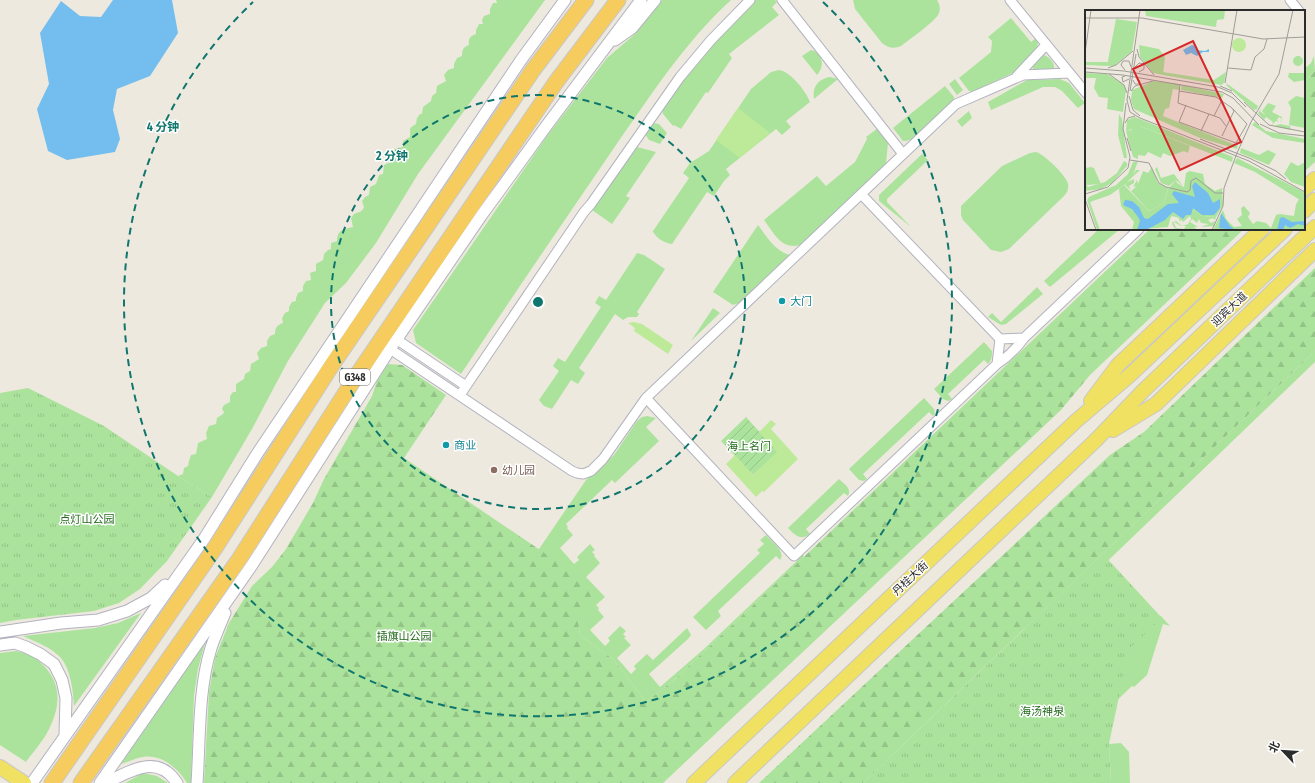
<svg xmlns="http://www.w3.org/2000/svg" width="1315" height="783" viewBox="0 0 1315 783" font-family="'Fira Sans Condensed','Noto Sans SC',sans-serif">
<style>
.grass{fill:#abe39c}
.forest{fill:url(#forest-firs)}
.park{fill:url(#park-tufts)}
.garden{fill:url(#garden-furrows)}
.pitch{fill:#bdea98}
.water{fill:#73beee}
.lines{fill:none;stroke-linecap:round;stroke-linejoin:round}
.minor-casing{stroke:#b2b3bf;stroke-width:11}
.tertiary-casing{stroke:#b2b3bf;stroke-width:13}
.primary-casing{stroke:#c8c8c8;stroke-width:16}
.trunk-casing{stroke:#c8c8c8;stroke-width:17}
.minor{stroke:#fff;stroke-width:9}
.tertiary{stroke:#fff;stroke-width:11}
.primary{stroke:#f0e162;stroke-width:14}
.trunk{stroke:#f6cc5e;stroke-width:15}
.ring{fill:none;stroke:#0f766e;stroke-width:2;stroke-dasharray:7 5}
.culture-dot{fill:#0f9aa8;stroke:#fff;stroke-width:1.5}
.education-dot{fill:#8d6e63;stroke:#fff;stroke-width:1.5}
.labels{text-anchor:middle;stroke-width:3;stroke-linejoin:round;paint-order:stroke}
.shield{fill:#fff;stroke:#6b6b6b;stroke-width:1}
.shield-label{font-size:10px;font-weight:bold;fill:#2c2c2c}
.culture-label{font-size:11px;fill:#0d838f;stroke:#fff;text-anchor:start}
.street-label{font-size:11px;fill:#2c2c2c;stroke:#fff}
.park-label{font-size:11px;fill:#226a1b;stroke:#fff}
.education-label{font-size:11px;fill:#785e54;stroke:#fff;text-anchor:start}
.inset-road{fill:none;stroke:#a09d97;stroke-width:1}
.view{fill:#d62828;fill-opacity:0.15;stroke:#d62828;stroke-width:2}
.inset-edge{fill:none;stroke:#2c2c2c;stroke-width:2}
.centre{fill:#0f766e;stroke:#fff;stroke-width:2}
.ring-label{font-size:12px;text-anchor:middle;font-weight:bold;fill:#0f766e;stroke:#fff;stroke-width:3;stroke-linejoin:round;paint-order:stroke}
</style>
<defs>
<pattern id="forest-firs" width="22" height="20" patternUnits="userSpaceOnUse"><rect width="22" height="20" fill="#abe39c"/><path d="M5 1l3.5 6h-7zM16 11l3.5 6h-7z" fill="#93c387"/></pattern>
<pattern id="park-tufts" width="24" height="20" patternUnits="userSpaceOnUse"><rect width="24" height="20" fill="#abe39c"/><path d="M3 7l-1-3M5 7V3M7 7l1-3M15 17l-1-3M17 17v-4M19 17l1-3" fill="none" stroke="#93c387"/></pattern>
<pattern id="garden-furrows" width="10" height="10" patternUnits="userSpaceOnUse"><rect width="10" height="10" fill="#abe39c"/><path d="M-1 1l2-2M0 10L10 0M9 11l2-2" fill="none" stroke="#93c387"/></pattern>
</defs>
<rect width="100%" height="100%" fill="#eee9df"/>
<!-- grass -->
<path class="grass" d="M496,0H545L418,174L376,243L346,283L325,303L288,361L252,429L212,497L178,476L183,474L184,468L188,466L189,461L191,455L196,454L198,443L207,439L206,433L209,426L216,424L217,418L223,414L224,412L222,409L224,405L230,402V396L233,392H236V384L244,379L245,374L250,371L251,364L259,359L257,353L261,348L267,346V341L270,336L275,334C275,328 277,325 283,323L282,318L285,313L289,311V307L292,302L296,301V298L298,293L303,291V286L306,281L311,280L310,273L316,271V264L323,260L324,254L328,250L331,249V243L337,241C337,230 343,229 353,227L351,218L354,214C359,212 362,212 364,207L362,201L365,197L369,195L370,187L376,184L379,175L383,174L384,165L393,161V155L395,149L403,147V141L410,137C411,129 407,129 416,124L417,118L420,114H422L423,107L431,101L432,96L436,93L437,86L446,81L444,75L448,70L454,68V64L457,58L462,56C462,50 463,47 469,45C468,39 470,36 476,34V30L479,24H483L482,20L484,16L490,14V9L493,3H497Z
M662,0H731C685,42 651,95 616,145C564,221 512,297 461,374L416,343L413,330L547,136L607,58L635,34Z
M755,0H775L777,2L772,7L779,15L729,54L732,58L708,93L706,92L681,129L674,125L673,126L663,114L662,110C690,70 721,34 755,0Z
M853,0H937C940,5 941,10 938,15C934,22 909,40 901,46C894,49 888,48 882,43L855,9Z
M1011,18L1031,42L1036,38L1038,42L1037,48L1015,72L972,92L969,91L959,78L991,52L992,41L988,37Z
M811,50C823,53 825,67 817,75L802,56Z
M1044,55C1049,57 1055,63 1054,68L1052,70H1034L1032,67L1033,64Z
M1314,56L1315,71L1304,82V69L1311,63Z
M779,70C790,71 806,91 810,102L786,121L791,127L782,135L776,129L726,169L730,175L724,181L714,196L707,192L672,244C664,243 656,238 652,230L653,231L689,178L683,173L690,163L709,151L751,89L771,72Z
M830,77L838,79L814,99C812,87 818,79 830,77Z
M955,79L963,90L957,95L949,84Z
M1060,79L1069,83L1085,103L1078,108L1062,91L1055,87H1043L991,110L988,102L1027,80Z
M945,86L954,97V100L912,139L906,141H903L893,128Z
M969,111L972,118L962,127L957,121Z
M653,123L659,124L667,133L660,144L649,140L645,134Z
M878,128L888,143L886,163L884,166L800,245C781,250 774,233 764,220L817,176L826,186L855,162L867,139L866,137Z
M637,147L656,152L626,196L630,198L612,224L592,210L635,148Z
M1036,152C1044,154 1067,176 1068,184C1069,189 1067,193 1064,196L1009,249L1001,252L991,250L963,220L961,215V206L1002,166L1030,153Z
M922,154L928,160L887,199V202L911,227L879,201V195Z
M758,225C767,237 775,251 790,255L739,303L733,305L713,292Z
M1099,229H1120L1050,287L1044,281Z
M637,253L644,255L665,269L637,312L639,314L637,317H628L623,320L615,314L579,368L585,373L578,384L571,380L552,409L544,406L539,400L559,371L553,366L558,358L565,362L601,307L595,303L599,296L606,300Z
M1037,287L1043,294L1006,324L1001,325L988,317L992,313L1001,322Z
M713,308L720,313L691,341Z
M984,342L992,351C992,356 992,360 988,364L984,360L948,394L952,399L948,401L943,399L934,389Z
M1315,351V362L1042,624L1024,629Z
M924,398L934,409L935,414L933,416L929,412L863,474L867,479L864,481L859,480L849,469Z
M647,416L656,418L646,427L659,441L615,483L612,480L566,524L568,527L567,528L573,535L560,548L574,564L579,560L577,557L590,544L595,550L592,552L595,555L594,556L600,563L586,577L605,597L596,605L599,608L598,610L604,617L590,630L605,646L610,641L608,638L620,626L626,631L623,634L626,637L624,638L631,645L617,658L631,674L636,669L634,666L647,654L653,660L687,628L691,635L688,639L649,674L660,687L704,649L801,557L800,556L802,554L804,557L674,680L646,702L614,660L580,635L578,620L539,549L586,480L614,455L637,421L642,417Z
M839,479C844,484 852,488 848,496L844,493L806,529L810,534C800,541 795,535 788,528Z
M766,535C772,542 786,551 780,560L776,556L718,611L721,616L706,630L693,617L760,553L757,550L764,544L760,540Z
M141,613L74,706C73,691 71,670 61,658C51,647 36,642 23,636L95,628L118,623Z
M1161,616L1170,626L1163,624L1147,675L1134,687L1132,686L1107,710L1044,634Z
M205,643L198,669L194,695L191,783H187C178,768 161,754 143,757C135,758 128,762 121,764Z
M16,651C20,652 24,653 28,654C33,656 39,661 43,665C61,683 61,704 50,727C45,739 33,752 26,762L0,745V653Z
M1121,743L1129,752L1130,783H1111L1109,744Z
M143,773L157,776L168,783H125Z"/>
<!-- forest -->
<path class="forest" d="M1315,71V162L1304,172V82Z
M1150,229H1244L1090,375L1061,410L663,783H204L209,692L215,658L229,623L252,586L272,567L286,549L313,503L324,479L372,396L377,381L388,364L402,365L446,395L404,458L577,575L594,590L578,620L580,635L614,660L646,702L674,680Z
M1315,268V351L863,783H759L1110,455L1144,432Z"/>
<!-- park -->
<path class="park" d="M28,388L104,426L178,476L212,497L167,561L140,589L119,603L94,611L16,620L0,623V393Z
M1103,554L1162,618L1129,649L1109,744L1111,783H863Z"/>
<!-- garden -->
<path class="garden" d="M746,417L778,452L753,475L721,441Z"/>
<!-- pitch -->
<path class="pitch" d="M738,108L770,133L740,158L716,140Z
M634,322L642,324L673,345L668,354L634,331L635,328L628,323Z
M771,420L776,424L771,429L798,459L764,492L762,491L756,497L726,464L735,455L753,475L777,452L759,432Z"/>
<!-- water -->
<path class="water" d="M113,0H172L178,33L150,76L117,89L113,110L120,139L115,152L67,160L48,151L37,109L49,84L40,33L61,1L80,16L101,17Z"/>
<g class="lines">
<defs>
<path id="minor" d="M782,0L903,154
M1010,0L1086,93
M1290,0L1299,11
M1017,76L1046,45
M861,194L1000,339L997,364
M396,339L466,386
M1000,339L1024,338
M390,349L572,471L577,473L583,474L591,471L603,459L646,398L956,104L1023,75L1069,73
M460,395L584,212L591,204L680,77L711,40L750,0
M646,398L794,556L997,364C1008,357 1016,349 1024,338L1139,229"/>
<path id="tertiary" d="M615,40L632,28L655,0
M0,632L61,623L98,620L127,611L151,598L165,585
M0,645L15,643L26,647L40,654L54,664L62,680L66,698L65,735
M32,783L204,539L257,454L521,60L565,0
M100,783L252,565L390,349L481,216L547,125L641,0
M106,783C130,771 158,753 177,783
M197,783C200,739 198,690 211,648C215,636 220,625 225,613"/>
<path id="primary" d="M1304,189L1315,179
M1304,211L1315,200
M1091,401L1118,365L1262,229
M1113,430L1156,404L1315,250
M0,767L24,783
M694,783L1076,421L1129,376L1285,229
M735,783L1096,440L1143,391L1315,227"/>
<path id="trunk" d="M52,783L215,548L332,365L461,176L533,70L586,0
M81,783L238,561L355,378L556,82L618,0"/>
</defs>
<!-- minor casing -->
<use href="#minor" class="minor-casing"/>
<!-- tertiary casing -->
<use href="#tertiary" class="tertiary-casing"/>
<!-- primary casing -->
<use href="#primary" class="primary-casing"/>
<!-- trunk casing -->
<use href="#trunk" class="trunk-casing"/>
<!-- minor -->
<use href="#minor" class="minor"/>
<!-- tertiary -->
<use href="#tertiary" class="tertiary"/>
<!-- primary -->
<use href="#primary" class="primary"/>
<!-- trunk -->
<use href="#trunk" class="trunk"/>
</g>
<!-- distance rings -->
<g class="ring">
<circle cx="538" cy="302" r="207"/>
<path d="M823 2A414 414 0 1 1 253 2"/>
</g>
<!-- markers -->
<g class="culture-dot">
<circle cx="782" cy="301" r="4"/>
<circle cx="446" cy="445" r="4"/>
</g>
<circle class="education-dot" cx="494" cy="470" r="4"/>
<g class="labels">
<!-- shield labels -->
<rect class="shield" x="340" y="369" width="30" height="16" rx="3"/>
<g class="shield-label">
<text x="355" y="381">G348</text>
</g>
<!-- culture labels -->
<g class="culture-label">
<text x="790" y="305">大门</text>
<text x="454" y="449">商业</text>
</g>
<!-- street labels -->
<g class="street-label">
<text transform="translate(1229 309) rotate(-44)" y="4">迎宾大道</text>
<text transform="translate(910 578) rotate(-43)" y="4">丹桂大街</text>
</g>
<!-- park labels -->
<g class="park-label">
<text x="749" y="450">海上名门</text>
<text x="87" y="523">点灯山公园</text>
<text x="404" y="640">插旗山公园</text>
<text x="1042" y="715">海汤神泉</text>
</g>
<!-- education labels -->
<g class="education-label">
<text x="502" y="474">幼儿园</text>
</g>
</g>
<!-- overview -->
<g transform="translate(1085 10)">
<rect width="220" height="220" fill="#eee9df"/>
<path d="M208 51a5 5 0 1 1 10 0a5 5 0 1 1-10 0ZM0,52H23L22,56L1,55ZM78,62L129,70L141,62L139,73L136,75L78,65ZM204,63H220V70L209,72L203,67ZM141,73L173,96L172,99L169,100L142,76ZM97,75L139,84L137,88L96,80ZM183,93L191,96L187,102L197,107L195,114L205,116L206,120L189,116L195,114L197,109L194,107L192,110L194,112L191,111L187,115L188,112L181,107L179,110L173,103L178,96L175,101L180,105L177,101ZM34,104L37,109L42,148H39L33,125ZM170,112L181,121L220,129V133L188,128L167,115ZM46,120L53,142V149L48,147L41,121ZM39,151L42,153V156L27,173L16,179L0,181V173L3,177L20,172L32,163ZM53,151L48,165L51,160H55L42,172L49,169V173L44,176L46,180L40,175L42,173L25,185L5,192L15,220H12L2,190L4,187L31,175L43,164L48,152ZM67,157L73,173L83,178L79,193L64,201L46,181L52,176L48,177L52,170L53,174L58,161L63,163ZM72,157L76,168L89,164L98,176L91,170L84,176L76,173L70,159ZM108,199L117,206L131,207L130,210L128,208L123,210L126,213L130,211L129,216L116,217L124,214L116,213L114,209L112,213L107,209L105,212L113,217H109L113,220H91L87,214L88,211L91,218L99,219L101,216H96L89,212L91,211L97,216L103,214L106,209L105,206L98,212L97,210L95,212L96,209L94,211V208L87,206L82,212L87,203L98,209L106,205Z" fill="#abe39c"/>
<path d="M0,63L22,64L38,74L41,80L38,102L22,99L23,88L14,87L9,78L11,68H0ZM69,71L94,74V80L88,79L84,98L80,99L78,106L153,136L152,139L115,128L49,99L46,90L47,80ZM211,86L220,88V118L204,115L206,98L203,92ZM50,107L148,147L147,152L55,116L41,121L42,110ZM152,148L219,182L215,190L170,162L149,153ZM206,152L213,156L220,152V177L206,172L199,164Z" fill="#abe39c"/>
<path d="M60,0H140L139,9L132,10L131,17L61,6ZM31,9L52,12L47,41L29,56H22ZM54,35L74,39L80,47L78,65L68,63L55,47ZM48,116H55L105,136L103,143L99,141L85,146L78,143L76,148L63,142L60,146L53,145L46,120ZM156,138L174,145L183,140L191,144L184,155L155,143ZM6,157L9,158L16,174L1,175L0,158ZM105,161L118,164L120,174L130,181L137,178L138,195L131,207L117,206L108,199L106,205L98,209L87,203L83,217L47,220L49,212L36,196L34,179L39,175L64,201L79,193L83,179L91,170L92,173L99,177L101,163ZM219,182L220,220H128L138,200L141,209L149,217L157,216L152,209L157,205L156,198L159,196L165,203L163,207L168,214L172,211L181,213L186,218L191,205L195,204L209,206L211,194Z" fill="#abe39c"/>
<path d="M147 35a7 7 0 1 1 14 0a7 7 0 1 1-14 0Z" fill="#bdea98"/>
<path d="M107,35L110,36L111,40L120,41L124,39V42H118L112,46L106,43L101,45L98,40ZM110,172L123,183L128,193L135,189V198L129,205H117L108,198L106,205H101L98,209L88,202L80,210L61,220H52L55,211L53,207L47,199L38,195L40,190L47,191L54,197L59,208L63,209L83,194L94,193L87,184L89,181L110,187L107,176ZM136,203L145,216L150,220L134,218ZM198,207L207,212L220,211V216L213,214L205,218L200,215L198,220H192L195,208Z" fill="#73beee"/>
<path class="inset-road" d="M55,0L42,90L45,102L55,108L164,151L189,165M0,8H57L178,29L220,27M52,39L54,47L69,65M0,43L6,0M0,58L39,61L133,77L147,83L161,97M23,58L31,55L48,41M49,58L54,53L59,54V59L54,62M143,58L166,60L170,47L179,39L182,29M40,60L36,55L38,51H44L46,57M0,62L38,65L137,82L148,88L174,115M24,64L39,75L42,83M40,66L37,67L38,72L44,69M48,70L50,74H54L55,71L51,67M140,73L152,0M95,74L93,93L135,108L141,116M135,76L147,81M45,81L51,44M46,81L50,76L68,71M94,81L131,87L147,98L149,101L137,126M44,86L48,100L55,106M159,92L184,115L220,122M101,95L94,112L151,133L162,114L148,99M129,106L137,90M40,113L43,108L50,106M175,114L194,123L220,126M116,121L124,104M42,128L46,141M115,129L164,148L191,161M45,150L64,153L74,173L81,177L102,182L105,180L106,171L111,168L130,183H138M191,161L201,169M189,165L220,182M0,184L23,177L43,158L45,147L38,119L41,93M0,189L11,220M127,220L138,196L139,178L152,143L166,112L194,64L208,0"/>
<path class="view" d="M108,31L156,132L95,160L48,59Z"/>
<rect width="220" height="220" class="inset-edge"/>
</g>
<circle cx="538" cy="302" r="6" class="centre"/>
<g class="ring-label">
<text x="163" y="131">4 分钟</text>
<text x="392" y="160">2 分钟</text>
</g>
<!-- north arrow -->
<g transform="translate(1283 751) rotate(295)" stroke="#ffffff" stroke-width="3" paint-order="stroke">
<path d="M0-3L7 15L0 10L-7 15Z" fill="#2c2c2c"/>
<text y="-6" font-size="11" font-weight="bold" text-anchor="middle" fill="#2c2c2c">北</text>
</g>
</svg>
